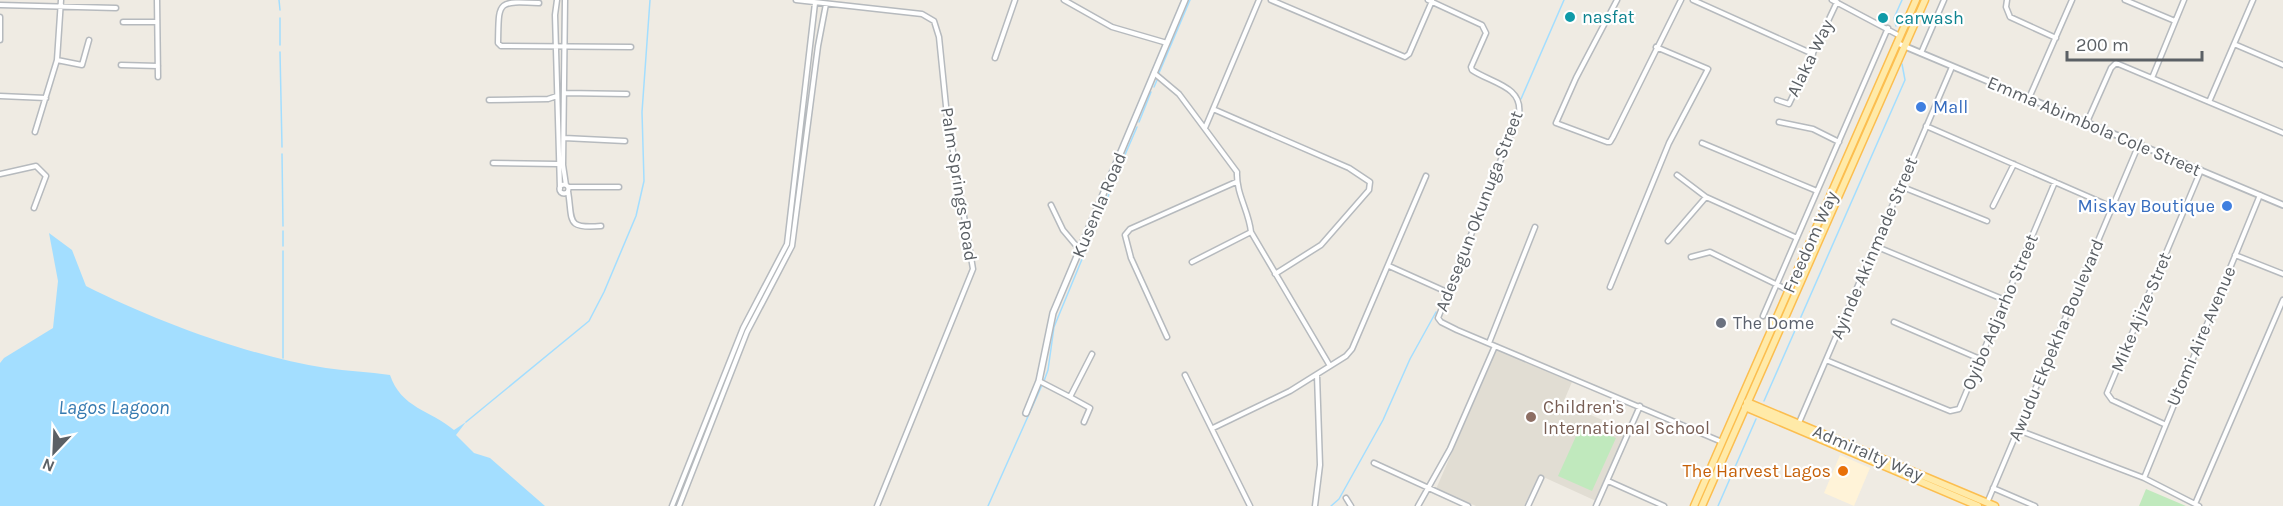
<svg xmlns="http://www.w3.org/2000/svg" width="2283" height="506" viewBox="0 0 2283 506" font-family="Karla,sans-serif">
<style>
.commercial{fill:#fff3d8}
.education{fill:#e1ddd3}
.green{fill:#c0e9bd}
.water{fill:#a3deff}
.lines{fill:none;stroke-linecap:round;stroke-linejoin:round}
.stream{stroke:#a3deff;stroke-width:1.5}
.minor-casing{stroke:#b6babe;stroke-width:7}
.tertiary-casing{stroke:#b6babe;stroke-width:8}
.secondary-casing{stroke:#b4b9be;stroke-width:8}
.primary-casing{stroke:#fcbe4f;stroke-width:9}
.minor{stroke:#fff;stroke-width:4}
.tertiary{stroke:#fff;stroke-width:4.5}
.secondary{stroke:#fff;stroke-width:5}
.primary{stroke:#ffeaa8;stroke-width:6}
.culture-dot{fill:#0f9aa8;stroke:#fff;stroke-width:2}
.shop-dot{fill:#3f7fe0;stroke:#fff;stroke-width:2}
.worship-dot{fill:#6b7280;stroke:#fff;stroke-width:2}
.education-dot{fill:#8d6e63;stroke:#fff;stroke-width:2}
.food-dot{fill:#e8710a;stroke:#fff;stroke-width:2}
.labels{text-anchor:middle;stroke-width:4.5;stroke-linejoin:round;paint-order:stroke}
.culture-label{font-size:18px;fill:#0d838f;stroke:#fff;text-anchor:start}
.street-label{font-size:18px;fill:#5b6065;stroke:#fff}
.shop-label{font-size:18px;fill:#366cbe;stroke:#fff;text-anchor:start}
.worship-label{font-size:18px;fill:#5b616d;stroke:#fff;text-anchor:start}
.education-label{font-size:18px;fill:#785e54;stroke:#fff;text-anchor:start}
.food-label{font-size:18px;fill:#c56008;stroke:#fff;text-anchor:end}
.water-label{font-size:20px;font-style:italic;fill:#367ab0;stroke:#fff}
</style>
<rect width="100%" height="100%" fill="#efebe3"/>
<!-- commercial -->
<path class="commercial" d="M1840,455L1870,468L1854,506L1824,493Z"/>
<!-- education -->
<path class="education" d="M1497,349L1572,382L1563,403L1628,431L1596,501L1539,475L1524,506H1476L1436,489Z"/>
<!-- green -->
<path class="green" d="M1582,423L1616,438L1592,491L1558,476Z
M2146,489L2186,506H2139Z"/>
<!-- water -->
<path class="water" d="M49,233L72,250L86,286C155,321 249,356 326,368C347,371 369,372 390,375C401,408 430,410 454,430L466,422L456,435L474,453L490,458L545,506H0V363L4,358L53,328L58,281Z"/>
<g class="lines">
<!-- stream -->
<path class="stream" d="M279,0L280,10
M280,18V45
M1896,26L1894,18L1902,0
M280,52L282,147
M1159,73L1190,0
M1154,87L1157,80
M1521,99L1564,0
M1139,122L1151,92
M1512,126L1517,111
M282,154L283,226
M1121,164L1137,127
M1102,211L1119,170
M283,231V246
M283,251V358
M1440,305L1472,228
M1044,381L1048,370L1054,327L1099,218
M1764,401L1905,80L1902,64
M466,422L589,321L604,292L636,216L644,181L642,112L650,0
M988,506L1042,385
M1331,506L1339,499L1383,420L1410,359L1436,312
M1718,506L1756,419"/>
<defs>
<path id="minor" d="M157,0L158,77
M557,0L555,15L560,189
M565,0L563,165L566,185
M796,0L922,14L934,21L939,37L947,116L973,269L877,506
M1064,0L1112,27L1167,43
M1271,0L1405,57L1409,54L1432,1
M1428,0L1482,25L1486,33L1471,67L1472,70C1491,83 1523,86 1519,114L1438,318L1441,322L1457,330L1722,442
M1617,0L1576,78L1556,123L1607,142H1610L1613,137L1681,0
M1693,0L1813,54
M1832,0L1900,36
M2007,0L2006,7L2010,17L2056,38
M2125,0L2175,21
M539,3C496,1 499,1 498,43L501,46L631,47
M0,5L116,8
M0,17V40
M123,22H157
M2234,44L2283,65
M1921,53L1944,0
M995,58L1015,0
M57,60L82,65L89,40
M121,65L158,66
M1154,73L1179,94L1237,172C1236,194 1249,211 1251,232L1330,366
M2152,78L2184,0
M564,93L627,94
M0,96L46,98
M2029,98L2072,0
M489,100L548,99L557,96
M1777,100L1789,104L1837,2
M2209,102L2253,0
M1213,109L1349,168L1370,182L1369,190L1321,245L1275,274
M1779,122L1813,129L1839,142
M2087,122L2111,68L2116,63L2283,133
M1926,126L2112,207
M1205,128L1259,0
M35,132L57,60L61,0
M564,138L625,141
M1702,143L1817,191
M493,163L557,164
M0,174L36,166L46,176L34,208
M1677,175L1706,197L1797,238
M559.5 189a4.5 4.5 0 1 1 9 0a4.5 4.5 0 1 1-9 0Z
M1900,186L1987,221
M569,187H619
M568,191C573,221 565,229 601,226
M1051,205L1063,230L1079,249
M1993,206L2014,164
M1668,241L1706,197
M1875,246L2005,300
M2235,255L2283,274
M1691,257L1710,252L1788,290
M1192,262L1251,232
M1389,266L1447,292
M1610,287L1669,143L1708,69L1656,47
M1763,316L1888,28
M1894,322L1980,359
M1167,337L1131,258L1125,235L1130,229L1236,182
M1489,343L1535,227
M1826,360L1950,411L1959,409L2055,182
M1185,375L1250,506
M1039,381L1070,397L1092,354
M1070,397L1090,408L1084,422
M2164,424L2112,400L2107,393L2201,170
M1798,425L1952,67
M1213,428L1290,391L1346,356L1352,349L1426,176
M2018,430L2144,478L2199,506
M1374,463L1468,506
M2144,478L2260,195
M1608,481L1664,506
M1993,488L2035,506
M1346,498L1351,506
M1987,503L2139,144
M2195,504L2283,300
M672,506L743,328L787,244L815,3
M679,506L747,332L792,246L818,46L826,4
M1315,506L1320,465L1317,375
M1418,506L1450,449L1495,346
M1528,506L1541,478
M1596,506L1640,406"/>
<path id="tertiary" d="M1897,43L2283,205"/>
<path id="secondary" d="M1026,413L1039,381L1053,313L1185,0"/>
<path id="primary" d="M1747,402L1995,506
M1745,407L1978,506
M1694,506L1916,0
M1702,506L1925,0"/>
</defs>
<!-- minor casing -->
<use href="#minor" class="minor-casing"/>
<!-- tertiary casing -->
<use href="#tertiary" class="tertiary-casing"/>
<!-- secondary casing -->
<use href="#secondary" class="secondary-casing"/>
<!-- primary casing -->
<use href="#primary" class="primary-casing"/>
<!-- minor -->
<use href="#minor" class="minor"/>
<!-- tertiary -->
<use href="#tertiary" class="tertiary"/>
<!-- secondary -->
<use href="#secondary" class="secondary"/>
<!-- primary -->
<use href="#primary" class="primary"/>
</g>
<!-- markers -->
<g class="culture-dot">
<circle cx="1570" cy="17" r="6"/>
<circle cx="1883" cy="18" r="6"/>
</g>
<g class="shop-dot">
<circle cx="1921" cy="107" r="6"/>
<circle cx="2227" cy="206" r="6"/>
</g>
<circle class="worship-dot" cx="1721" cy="323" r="6"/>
<circle class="education-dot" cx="1531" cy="417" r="6"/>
<circle class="food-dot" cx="1843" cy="471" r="6"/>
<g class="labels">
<!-- culture labels -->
<g class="culture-label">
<text x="1582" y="23">nasfat</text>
<text x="1895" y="24">carwash</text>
</g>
<!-- street labels -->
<g class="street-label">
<text transform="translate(1810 58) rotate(-64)" y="6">Alaka Way</text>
<text transform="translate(2094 126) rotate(23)" y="6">Emma Abimbola Cole Street</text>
<text transform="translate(959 184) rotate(81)" y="6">Palm Springs Road</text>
<text transform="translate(1099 205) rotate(-67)" y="6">Kusenla Road</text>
<text transform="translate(1479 211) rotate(-69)" y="6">Adesegun Okunuga Street</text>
<text transform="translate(1810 242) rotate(-66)" y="6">Freedom Way</text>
<text transform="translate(1874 248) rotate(-67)" y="6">Ayinde Akinmade Street</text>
<text transform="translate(2000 312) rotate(-67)" y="6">Oyibo Adjarho Street</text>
<text transform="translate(2141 312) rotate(-67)" y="6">Mike Ajize Stret</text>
<text transform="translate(2201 336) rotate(-67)" y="6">Utomi Aire Avenue</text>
<text transform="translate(2056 340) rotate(-67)" y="6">Awudu Ekpekha Boulevard</text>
<text transform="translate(1868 453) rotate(23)" y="6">Admiralty Way</text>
</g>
<!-- shop labels -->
<g class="shop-label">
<text x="1933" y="113">Mall</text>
<text x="2215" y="212" text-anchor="end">Miskay Boutique</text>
</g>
<!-- worship labels -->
<g class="worship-label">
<text x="1733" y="329">The Dome</text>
</g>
<!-- education labels -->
<g class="education-label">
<text x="1543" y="413">Children's<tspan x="1543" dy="21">International School</tspan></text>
</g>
<!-- food labels -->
<g class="food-label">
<text x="1831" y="477">The Harvest Lagos</text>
</g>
<!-- water labels -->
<g class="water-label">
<text x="114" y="414">Lagos Lagoon</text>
</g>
</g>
<!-- north arrow -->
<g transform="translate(54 452) rotate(203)" stroke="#ffffff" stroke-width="4.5" paint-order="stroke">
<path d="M0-4.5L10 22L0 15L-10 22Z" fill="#5b6065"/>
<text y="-9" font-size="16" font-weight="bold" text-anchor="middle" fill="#5b6065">N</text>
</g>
<!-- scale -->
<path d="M2067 51v9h135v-9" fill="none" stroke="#5b6065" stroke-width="3"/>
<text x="2076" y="51" font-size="18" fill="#5b6065" stroke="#ffffff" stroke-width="4.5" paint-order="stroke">200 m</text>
</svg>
